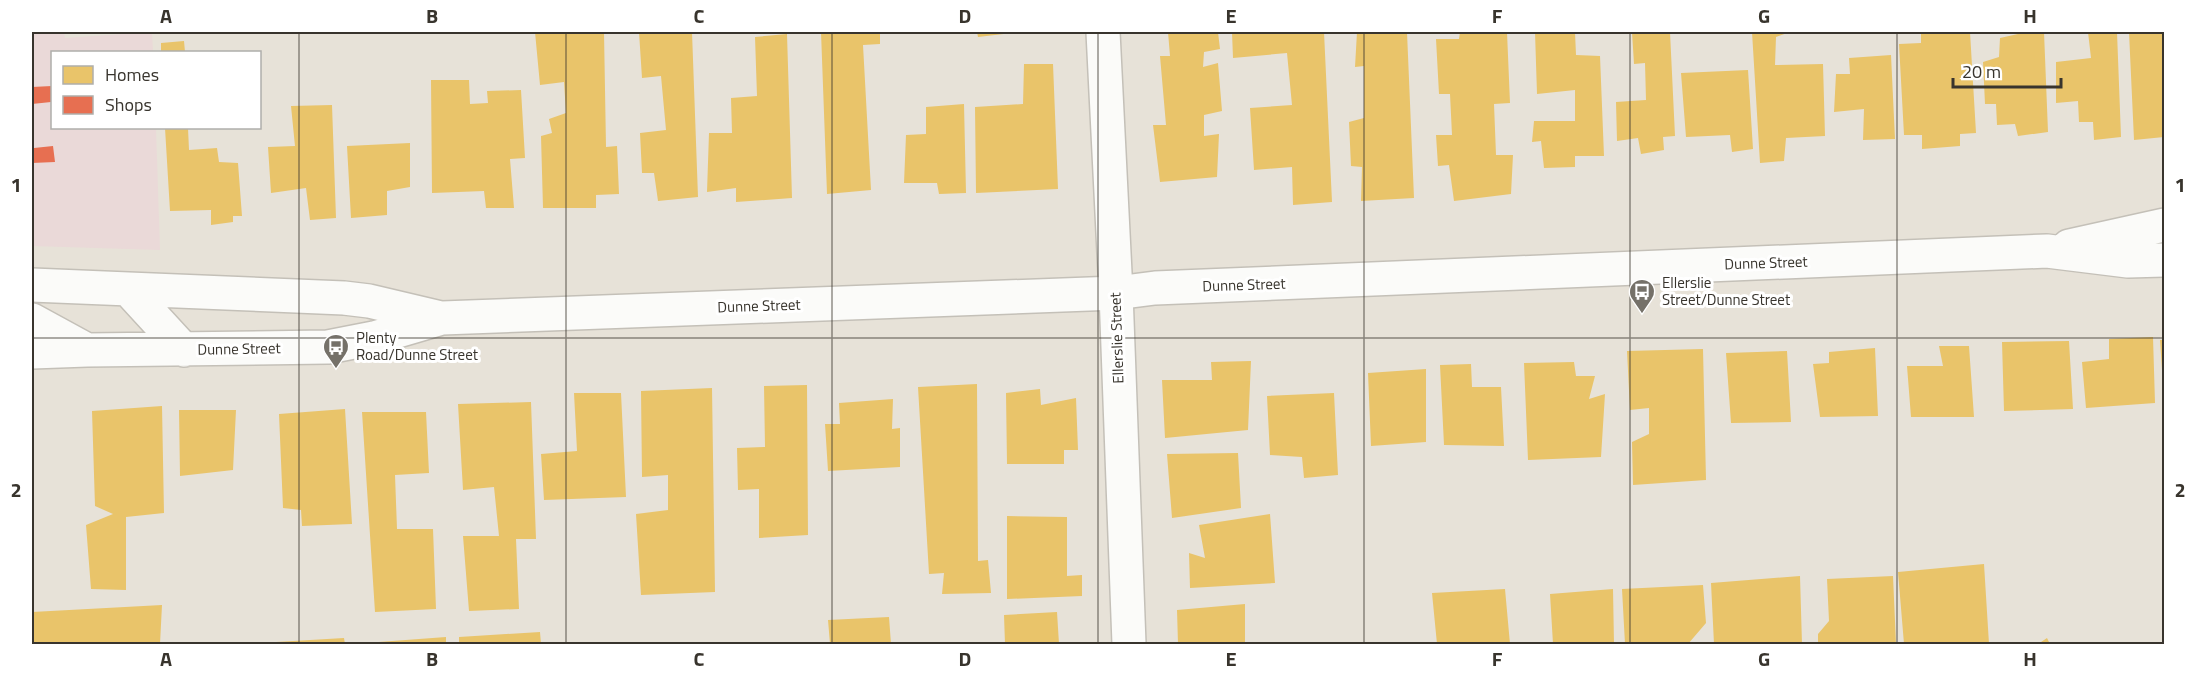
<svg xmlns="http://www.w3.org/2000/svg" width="2196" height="676" viewBox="0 0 2196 676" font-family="'Titillium Web',sans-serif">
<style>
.commercial{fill:#ead9d8}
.homes{fill:#e9c46a}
.shops{fill:#e76f51}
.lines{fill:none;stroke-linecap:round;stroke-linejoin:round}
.street-casing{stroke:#c4c0b8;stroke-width:36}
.secondary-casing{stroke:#c4c0b8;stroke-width:36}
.street{stroke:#fbfbf9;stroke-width:33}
.secondary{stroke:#fbfbf9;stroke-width:33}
.grid{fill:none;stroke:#38342d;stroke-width:1.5;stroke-opacity:0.55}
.labels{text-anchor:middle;stroke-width:6;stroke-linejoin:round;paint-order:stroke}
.street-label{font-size:15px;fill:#38342d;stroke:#fff}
.poi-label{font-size:15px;fill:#38342d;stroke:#fff;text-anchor:start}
.neatline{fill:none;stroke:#38342d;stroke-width:2}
.grid-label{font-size:20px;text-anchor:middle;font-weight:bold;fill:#38342d}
</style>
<rect width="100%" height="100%" fill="#e7e2d8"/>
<!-- commercial -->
<path class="commercial" d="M32,32H64L65,38L152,32L153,52H52V128H156L160,250L32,246Z"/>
<!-- homes -->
<path class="homes" d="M535,32H604L606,147L617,146L619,194L596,195V208H543L541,136L552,133L549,119L566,113L564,82L540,85Z
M639,32H692L698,197L658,201L654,173H642L640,133L666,130L661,76L642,78Z
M821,32H880V44L863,45L871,190L827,194Z
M977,32H1012V33L978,37Z
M1168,32H1218L1220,49L1204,52L1203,67L1218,63L1222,111L1204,115V136L1219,134L1217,177L1160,182L1153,125H1166L1160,56H1170Z
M1232,32H1324L1332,202L1293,205L1292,167L1254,170L1250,108L1292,105L1287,53L1233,58Z
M1357,32H1407L1414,198L1361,201L1362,167L1351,166L1349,122L1364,118V66L1355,67Z
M1460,32H1507L1510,103L1494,104L1496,155H1513L1511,194L1454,201L1449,165L1438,166L1436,135H1452L1450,94H1439L1436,39H1459Z
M1535,32H1575L1576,55L1600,56L1604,156H1575V167L1544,168L1541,141L1532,142L1534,121H1575V90L1537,94Z
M1632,32H1670L1675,136L1663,137L1664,150L1641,154L1638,138L1617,141L1616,102L1646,100L1645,63L1634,64Z
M1752,32H1790L1776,37L1775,65L1823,64L1825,136L1786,138L1784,161L1760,163Z
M1921,32H1970L1976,133L1960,134V146L1922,149V135H1904L1899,44L1921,43Z
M2018,32H2044L2048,132L2018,136L2015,124L1997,125L1996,104H1985L1983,62L1999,57L2000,38L2018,34Z
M2088,32H2117L2121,137L2094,140L2093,122H2079L2078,101L2056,103V62L2091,58Z
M2129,32H2164V137L2134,140Z
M787,34L792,198L736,202V188L707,192L709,133H732L731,98L757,96L755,37Z
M184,41L185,52H161V43Z
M1891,55L1895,139L1863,140L1864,109L1834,112L1836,74H1850L1849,58Z
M1024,64H1053L1058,189L976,193L975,107L1023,104Z
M1748,70L1753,149L1732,152L1730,135L1686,137L1681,73Z
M431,80H469L470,104L488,103L487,91L521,90L525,158L510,159L514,208H486L484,191L432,193Z
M964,104L966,193L939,194L937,183H904L906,135L926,134V107Z
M332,105L336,218L310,220L306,188L271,193L268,147L295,146L291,106Z
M165,128H188L189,150L217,148L219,162L238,163L242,216H233V222L211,225V210L170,211Z
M410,143V187L387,191V215L351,218L347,146Z
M2153,337L2155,403L2086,408L2082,362L2109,359V339Z
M2160,340H2164V385H2163Z
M2069,341L2073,409L2004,411L2002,342Z
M1939,346H1969L1974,417H1911L1907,366H1943Z
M1875,348L1878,416L1820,417L1813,364L1829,363V352Z
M1703,349L1706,480L1633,485L1632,442L1649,434V408L1630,410L1627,351Z
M1787,351L1791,422L1731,423L1726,353Z
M1251,361L1248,430L1165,438L1162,380H1212L1211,362Z
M1574,362L1576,376H1595L1589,399L1605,394L1601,457L1528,460L1524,363Z
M1471,364L1472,387H1501L1504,446L1444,445L1440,365Z
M1426,369V442L1371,446L1368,373Z
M977,384L978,561L988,560L991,593L942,594L944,573L929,574L918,387Z
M807,385L808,535L759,538V489L738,490L737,448L765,447L764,386Z
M712,388L715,592L641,595L636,514L668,510V475L642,477L641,391Z
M1040,389L1041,405L1076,398L1078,450H1064V464H1007L1006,393Z
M574,393H621L626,497L544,500L541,454L577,451Z
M1334,393L1338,475L1304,478L1302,457L1270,455L1267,396Z
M893,399L892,429L900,428V467L828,471L825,424H840L839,403Z
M531,402L536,539H516L519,609L469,611L463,536H499L494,487L463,490L458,404Z
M162,406L164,513L126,517V590L91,589L86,525L113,514L95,506L92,411Z
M345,409L352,524L302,526L301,510L283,508L279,414Z
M179,410H236L233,470L180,476Z
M362,412H426L429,473L395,475L397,529H433L436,609L375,612Z
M1238,453L1241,508L1172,518L1167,454Z
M1270,514L1275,583L1190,588L1189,553L1205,558L1199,525Z
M1007,516L1067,517V576L1082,575V596L1007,599Z
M1984,564L1989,644H1904L1898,572Z
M1800,576L1802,644H1714L1711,583Z
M1893,576L1896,644H1818V634L1829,621L1827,579Z
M1703,585L1706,623L1688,644H1625L1622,589Z
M1505,589L1510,644H1437L1432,593Z
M1613,589L1614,644H1553L1550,594Z
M1245,604V644H1178L1177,610Z
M162,605L160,644H32V612Z
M1057,612L1059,644H1005L1004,615Z
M889,617L891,644H830L828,620Z
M540,632L541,644H459V637Z
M446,637V644H365V643Z
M344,638L345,644H276V642Z
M2047,638L2050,644H2038Z
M266,642V644H223V643Z"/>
<!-- shops -->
<path class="shops" d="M52,86L51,102L32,104V87Z
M32,140H33L34,148L53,146L55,162L32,163Z"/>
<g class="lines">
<defs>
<path id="street" d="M1103,32L1116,293L1129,644"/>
<path id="secondary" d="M2069,246L2164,225
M32,285L344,298L369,301L441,318
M128,289L184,350
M32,320L87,350
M32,352L87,350L328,347L374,338L442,318L1116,293L1155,288L2047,251L2128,261L2164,260"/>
</defs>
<!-- street casing -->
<use href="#street" class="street-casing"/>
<!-- secondary casing -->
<use href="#secondary" class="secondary-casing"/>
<!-- street -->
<use href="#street" class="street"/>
<!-- secondary -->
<use href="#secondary" class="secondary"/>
</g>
<!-- grid -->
<path class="grid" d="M299,32V644M566,32V644M832,32V644M1098,32V644M1364,32V644M1630,32V644M1897,32V644M32,338H2164"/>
<!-- icons -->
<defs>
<symbol id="bus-pin" viewBox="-11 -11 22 30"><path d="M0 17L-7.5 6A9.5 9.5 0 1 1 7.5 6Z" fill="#757169" stroke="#fff"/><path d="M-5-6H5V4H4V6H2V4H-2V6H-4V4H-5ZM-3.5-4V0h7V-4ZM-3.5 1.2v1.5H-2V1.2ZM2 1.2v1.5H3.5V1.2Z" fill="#fff"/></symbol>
</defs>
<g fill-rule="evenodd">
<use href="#bus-pin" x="1627" y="277" width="30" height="40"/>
<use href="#bus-pin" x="321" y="332" width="30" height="40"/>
</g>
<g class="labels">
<!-- street labels -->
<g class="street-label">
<text transform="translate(1766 263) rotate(-2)" y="5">Dunne Street</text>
<text transform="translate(1244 285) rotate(-2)" y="5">Dunne Street</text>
<text transform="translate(759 306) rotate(-2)" y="5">Dunne Street</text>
<text transform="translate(1117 338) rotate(-92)" y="5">Ellerslie Street</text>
<text transform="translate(239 349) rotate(-1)" y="5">Dunne Street</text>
</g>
<!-- poi labels -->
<g class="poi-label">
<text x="1662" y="288">Ellerslie<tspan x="1662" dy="17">Street/Dunne Street</tspan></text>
<text x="356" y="343">Plenty<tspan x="356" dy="17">Road/Dunne Street</tspan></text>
</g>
</g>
<!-- border -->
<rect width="2196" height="676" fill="none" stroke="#ffffff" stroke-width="66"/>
<!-- legend -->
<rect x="51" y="51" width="210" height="78" fill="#ffffff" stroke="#afaeab" stroke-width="1.5"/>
<rect x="63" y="66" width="30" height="18" fill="#e9c46a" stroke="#afaeab" stroke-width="1.5"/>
<text x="105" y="81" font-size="18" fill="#38342d">Homes</text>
<rect x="63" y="96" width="30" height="18" fill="#e76f51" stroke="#afaeab" stroke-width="1.5"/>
<text x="105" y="111" font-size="18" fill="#38342d">Shops</text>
<!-- scale -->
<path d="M1953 78v9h108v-9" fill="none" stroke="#38342d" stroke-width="3"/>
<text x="1962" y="78" font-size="18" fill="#38342d" stroke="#ffffff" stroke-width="4.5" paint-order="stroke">20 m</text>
<rect x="33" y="33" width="2130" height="610" class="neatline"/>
<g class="grid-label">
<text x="166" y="23">A</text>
<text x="432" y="23">B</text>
<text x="699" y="23">C</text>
<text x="965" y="23">D</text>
<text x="1231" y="23">E</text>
<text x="1497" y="23">F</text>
<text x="1764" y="23">G</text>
<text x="2030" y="23">H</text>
<text x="16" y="192">1</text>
<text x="2180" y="192">1</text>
<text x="16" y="497">2</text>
<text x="2180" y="497">2</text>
<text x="166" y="666">A</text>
<text x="432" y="666">B</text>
<text x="699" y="666">C</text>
<text x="965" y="666">D</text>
<text x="1231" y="666">E</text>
<text x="1497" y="666">F</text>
<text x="1764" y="666">G</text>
<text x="2030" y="666">H</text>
</g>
</svg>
